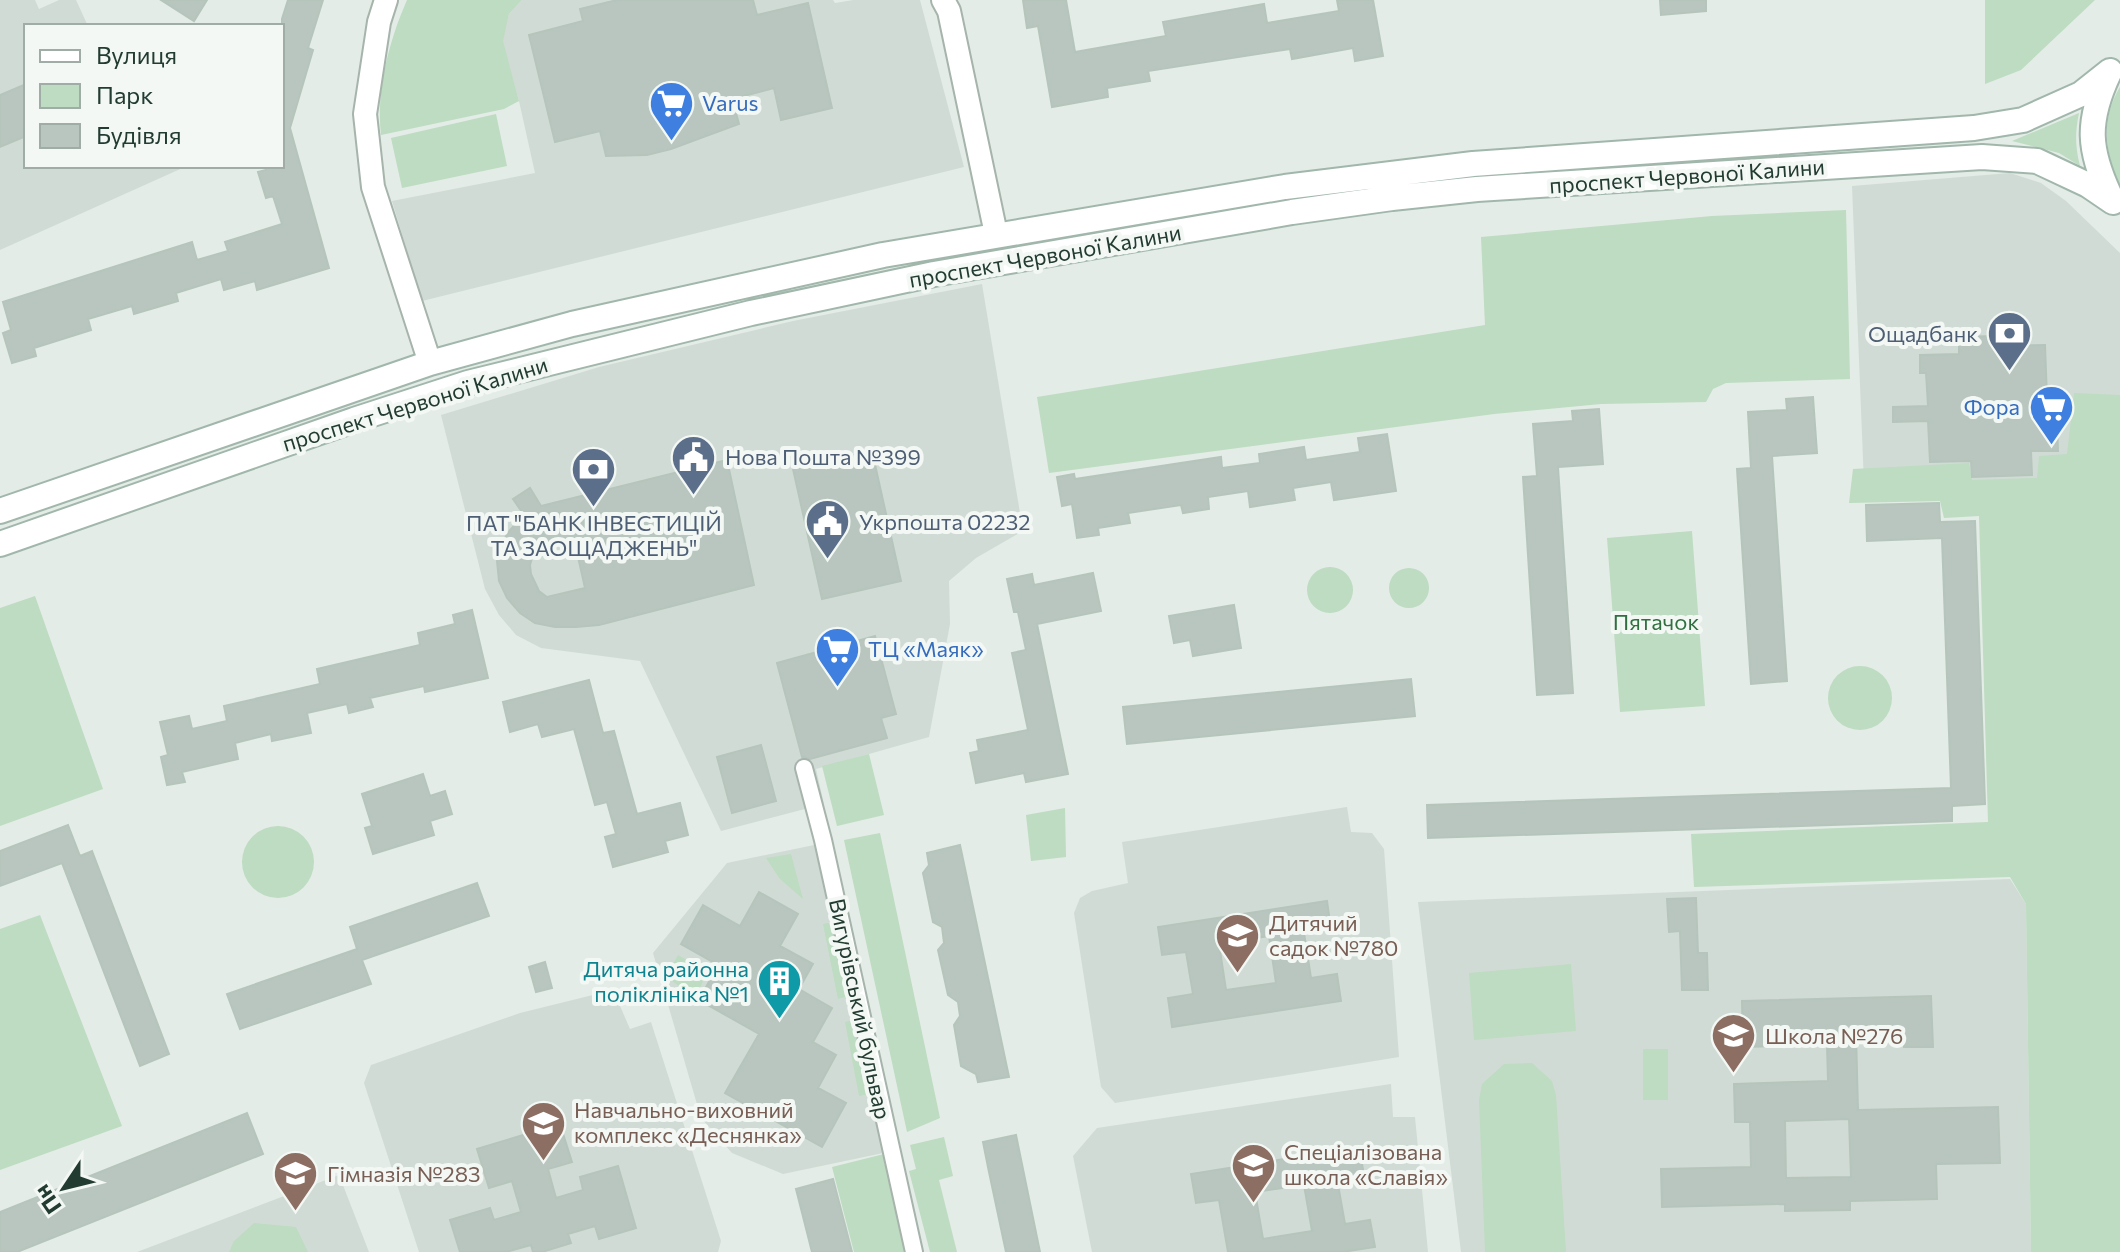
<svg xmlns="http://www.w3.org/2000/svg" width="2120" height="1252" viewBox="0 0 2120 1252" font-family="Commissioner,sans-serif">
<style>
.built{fill:#d1dbd5}
.green{fill:#bddcc1}
.building{fill:#b8c6bf;stroke:#b5c5bc;stroke-width:2;fill-rule:evenodd}
.lines{fill:none;stroke-linecap:round;stroke-linejoin:round}
.pedestrian-casing{stroke:#a6b4ac;stroke-width:20}
.minor-casing{stroke:#a6b4ac;stroke-width:26}
.secondary-casing{stroke:#a1b7ac;stroke-width:28}
.pedestrian{stroke:#fff;stroke-width:16}
.minor{stroke:#fff;stroke-width:22}
.secondary{stroke:#fff;stroke-width:24}
.labels{text-anchor:middle;stroke-width:8;stroke-linejoin:round;paint-order:stroke}
.shop-label{font-size:22px;fill:#366cbe;stroke:#f3f8f5;text-anchor:start}
.street-label{font-size:22px;fill:#233c32;stroke:#f3f8f5}
.service-label{font-size:22px;fill:#4e5e75;stroke:#f3f8f5;text-anchor:start}
.park-label{font-size:22px;fill:#307040;stroke:#f3f8f5}
.education-label{font-size:22px;fill:#785e54;stroke:#f3f8f5;text-anchor:start}
.culture-label{font-size:22px;fill:#0d838f;stroke:#f3f8f5;text-anchor:end}
</style>
<rect width="100%" height="100%" fill="#e3ece6"/>
<!-- built -->
<path class="built" d="M0,0H35L39,9L59,0H76L88,26H26V166H187L0,250Z
M522,0H833L835,3L853,0H920L964,167L422,301L392,201L535,173L519,101L502,41L509,14Z
M2010,173L2041,183L2066,201L2120,253V400L2086,481L1864,484L1852,186Z
M982,284L1023,531L976,558L949,581L950,624L929,737L816,769L824,804L721,831L640,661L541,648L516,635L499,615L485,589L441,415L599,367L793,321Z
M1347,807L1351,832L1372,833L1384,849L1399,1057L1115,1103L1101,1087L1074,913L1080,898L1092,891L1128,883L1122,842Z
M819,844L888,1152L783,1174L732,1153L701,1118L653,953L727,863Z
M2010,879L2026,904L2031,1252H1461L1418,902Z
M605,992L617,999L630,1029L651,1022L721,1241L718,1252H419L364,1083L371,1065L520,1013Z
M1391,1084L1393,1117H1415L1428,1252H1092L1073,1156L1097,1128Z
M339,1175L369,1252H137Z"/>
<!-- green -->
<path class="green" d="M407,0H522L509,14L503,41L519,101L504,109L381,135C376,91 389,41 407,0Z
M1985,0H2095L2021,70L1985,84Z
M2120,87V185C2104,153 2101,118 2120,87Z
M2079,113C2075,132 2075,147 2080,166L2059,153L2012,141Z
M496,114L507,166L402,188L391,138Z
M1846,210L1850,379L1726,383L1713,389L1706,402L1601,404L1494,414L1049,473L1037,397L1485,325L1481,237L1712,216Z
M2074,393L2120,395V1252H2031L2026,904L2010,877L1694,887L1691,834L1988,822L1979,516L1944,518L1940,501L1849,503L1853,469L1969,463L1972,480L2037,478L2039,456L2067,454Z
M1692,531L1705,706L1620,712L1607,538Z
M1307 590a23 23 0 1 1 46 0a23 23 0 1 1-46 0Z
M1389 588a20 20 0 1 1 40 0a20 20 0 1 1-40 0Z
M35,596L103,789L0,826V608Z
M1828 698a32 32 0 1 1 64 0a32 32 0 1 1-64 0Z
M869,754L884,815L837,826L822,766Z
M1065,808L1066,857L1031,861L1026,815Z
M242 862a36 36 0 1 1 72 0a36 36 0 1 1-72 0Z
M880,833L940,1118L907,1132L844,840Z
M791,854L803,899L780,879L766,858Z
M40,915L122,1126L0,1170V929Z
M833,922L848,996L838,999L823,924Z
M678,955L708,972L695,997L672,981L671,968Z
M1571,964L1576,1031L1474,1040L1469,973Z
M854,1020L869,1094L859,1096L845,1022Z
M1643,1049H1668V1100H1643Z
M1532,1063L1552,1081L1556,1095L1566,1252H1485L1479,1100L1482,1084L1504,1064Z
M944,1137L953,1176L939,1180L957,1252H930L909,1171L916,1169L910,1145Z
M884,1154L906,1252H854L832,1167Z
M254,1223L296,1227L308,1252H229L234,1241Z"/>
<!-- building -->
<path class="building" d="M161,0H207L194,21Z
M288,0H323L308,48L313,50L290,128L329,268L257,290L255,281L224,290L221,279L176,293L178,301L134,314L132,306L88,319L91,330L34,348L36,356L12,363L3,333L11,330L3,302L192,242L197,260L228,251L225,242L282,224L273,196L266,198L258,172L266,170L265,166H282V19Z
M617,0H753L757,15L808,3L832,108L781,120L774,88L732,99L739,124L671,149L647,155L606,156L600,131L555,142L529,35L583,21L580,9Z
M1023,0H1066L1075,52L1166,36L1163,22L1264,4L1267,23L1339,11L1337,0H1373L1383,56L1355,61L1353,48L1292,59L1290,49L1148,71L1150,81L1107,88L1108,97L1052,107L1038,26L1027,28Z
M1660,0H1706V11L1661,15Z
M26,84V136L0,147V95Z
M1994,336L1995,346L2045,345L2047,398H2056L2058,451H2031L2032,475L1972,477L1971,461L1930,462L1928,421L1893,422V407L1928,406L1926,373H1920V355L1959,354V337Z
M1813,397L1817,453L1772,456L1787,681L1751,684L1737,469L1751,468L1748,412L1787,410L1786,399Z
M1599,409L1603,464L1558,467L1573,693L1537,695L1523,477L1537,476L1533,424L1573,421L1572,411Z
M1387,434L1396,491L1334,500L1331,482L1293,488L1295,500L1250,507L1248,491L1208,497L1209,509L1183,513L1181,505L1128,513L1130,523L1098,528L1099,535L1077,538L1072,504L1062,506L1057,477L1074,474L1075,479L1221,457L1222,468L1260,463L1259,454L1304,447L1306,460L1360,452L1358,438Z
M872,451L901,581L822,599L793,469Z
M727,460L754,585L599,625L576,627H555L535,623L520,613L507,598L499,581L497,561L501,544L510,530L524,515L513,499L530,488L541,506ZM574,539L585,588L547,597L539,591L531,574L530,565L535,548Z
M1939,503L1940,522L1975,521L1985,804L1952,806V821L1428,838L1427,805L1951,788L1942,538L1867,541L1866,505Z
M1093,573L1101,611L1037,624L1068,774L1026,782L1024,773L976,783L970,753L979,751L977,740L1028,730L1012,653L1026,650L1018,612H1014L1007,579L1032,574L1034,585Z
M1234,605L1241,648L1193,656L1190,640L1174,643L1169,616Z
M472,610L488,678L425,692L424,686L370,698L373,707L349,713L347,704L307,713L311,733L272,741L271,734L235,743L238,759L182,772L185,782L167,785L161,757L168,755L160,722L189,716L192,729L227,721L224,706L320,684L317,669L420,645L418,633L455,624L453,615Z
M875,636L896,714L881,718L887,738L810,759L802,757L777,663Z
M1411,679L1415,716L1127,744L1123,707Z
M589,680L603,733L614,731L637,814L680,803L688,835L665,841L668,852L613,867L605,837L616,834L607,802L595,805L574,729L542,737L538,724L510,732L503,702Z
M761,745L776,801L732,813L717,757Z
M423,774L430,796L445,791L452,814L430,821L434,835L373,854L365,828L372,826L362,794Z
M68,825L80,856L92,851L169,1054L140,1066L62,863L0,886V851Z
M960,845L1009,1077L978,1082L976,1074L961,1066L954,1025L960,1016L958,1002L948,995L938,950L944,943L942,927L933,922L923,873L929,865L927,853Z
M477,883L489,916L362,960L371,984L240,1029L227,994L357,949L350,927Z
M759,892L798,914L780,946L813,964L799,989L832,1008L813,1042L836,1055L818,1088L846,1103L822,1147L725,1093L759,1034L699,1000L718,965L681,944L703,905L740,926Z
M1696,898L1698,953H1707L1708,990H1682L1680,931L1669,932L1667,899Z
M1327,901L1331,929L1304,933L1311,978L1337,974L1341,1001L1172,1027L1168,998L1193,994L1186,952L1162,955L1158,927ZM1269,936L1276,983L1226,990L1219,944Z
M545,962L552,988L536,992L529,967Z
M1931,996L1933,1047H1904V1031L1856,1033L1858,1110L1998,1107L2000,1163L1936,1164L1937,1199L1850,1201V1210L1785,1211V1204L1662,1207L1661,1169L1751,1167L1750,1122H1735L1734,1084L1828,1081L1827,1045L1743,1047L1742,1001ZM1849,1119L1851,1177L1786,1178L1785,1121Z
M247,1113L263,1154L17,1252H0V1212Z
M560,1124L572,1162L548,1169L556,1198L583,1190L580,1177L618,1166L636,1228L599,1239L595,1226L568,1234L571,1243L542,1252H533L531,1245L506,1252H460L450,1220L490,1208L494,1220L521,1212L512,1181L489,1188L477,1149Z
M1016,1135L1040,1252H1006L989,1172L983,1142Z
M1359,1147L1364,1175L1337,1179L1345,1224L1370,1220L1375,1247L1342,1252H1228L1219,1200L1196,1203L1191,1174ZM1304,1185L1312,1231L1263,1239L1255,1192Z
M833,1179L852,1252H812L796,1189Z"/>
<g class="lines">
<defs>
<path id="pedestrian" d="M804,768L823,840L914,1252"/>
<path id="minor" d="M386,0L379,22L365,114L373,187L430,363
M943,0L949,11L996,234"/>
<path id="secondary" d="M2109,73C2086,122 2088,150 2111,198
M0,511L430,363L572,324L883,255L1285,187L1473,164L1974,128L2023,120L2081,94L2110,71
M0,544L354,420L468,383L751,313L934,274L1292,212L1392,198L1477,189L1982,157L2037,161L2088,185L2113,202"/>
</defs>
<!-- pedestrian casing -->
<use href="#pedestrian" class="pedestrian-casing"/>
<!-- minor casing -->
<use href="#minor" class="minor-casing"/>
<!-- secondary casing -->
<use href="#secondary" class="secondary-casing"/>
<!-- pedestrian -->
<use href="#pedestrian" class="pedestrian"/>
<!-- minor -->
<use href="#minor" class="minor"/>
<!-- secondary -->
<use href="#secondary" class="secondary"/>
</g>
<!-- icons -->
<defs>
<symbol id="supermarket-pin" viewBox="-11 -11 22 30"><path d="M0 17L-7.5 6A9.5 9.5 0 1 1 7.5 6Z" fill="#3f7fe0" stroke="#f3f8f5"/><path d="M-6-5.5h2.5l.6 2H6L4.5 2H-2.5L-4.4-4H-6ZM-1.5 3.2a1.3 1.3 0 1 0 .1 0ZM3 3.2a1.3 1.3 0 1 0 .1 0Z" fill="#fff"/></symbol>
<symbol id="bank-pin" viewBox="-11 -11 22 30"><path d="M0 17L-7.5 6A9.5 9.5 0 1 1 7.5 6Z" fill="#5c6f8a" stroke="#f3f8f5"/><path d="M-6-4H6V4H-6ZM0-2.3a2.3 2.3 0 1 0 0 4.6a2.3 2.3 0 1 0 0-4.6Z" fill="#fff"/></symbol>
<symbol id="civic-pin" viewBox="-11 -11 22 30"><path d="M0 17L-7.5 6A9.5 9.5 0 1 1 7.5 6Z" fill="#5c6f8a" stroke="#f3f8f5"/><path d="M-.6-6.5H3V-4.5H.6V-3L4-1V1h2V6H-6V1h2V-1L-.6-3ZM-1.2 2.5V6h2.4V2.5Z" fill="#fff"/></symbol>
<symbol id="school-pin" viewBox="-11 -11 22 30"><path d="M0 17L-7.5 6A9.5 9.5 0 1 1 7.5 6Z" fill="#8d6e63" stroke="#f3f8f5"/><path d="M0-5L7-2L0 1L-7-2ZM-4 1L0 2.5L4 1V4Q0 6-4 4Z" fill="#fff"/></symbol>
<symbol id="building-pin" viewBox="-11 -11 22 30"><path d="M0 17L-7.5 6A9.5 9.5 0 1 1 7.5 6Z" fill="#0f9aa8" stroke="#f3f8f5"/><path d="M-4-6H4V6H1V3H-1V6H-4ZM-2.5-4.3h1.7v1.8h-1.7ZM.8-4.3h1.7v1.8H.8ZM-2.5-1h1.7V.8h-1.7ZM.8-1h1.7V.8H.8Z" fill="#fff"/></symbol>
</defs>
<g fill-rule="evenodd">
<use href="#supermarket-pin" x="646" y="78" width="51" height="69"/>
<use href="#bank-pin" x="1984" y="308" width="51" height="69"/>
<use href="#supermarket-pin" x="2026" y="382" width="51" height="69"/>
<use href="#civic-pin" x="668" y="432" width="51" height="69"/>
<use href="#bank-pin" x="568" y="444" width="51" height="69"/>
<use href="#civic-pin" x="802" y="496" width="51" height="69"/>
<use href="#supermarket-pin" x="812" y="624" width="51" height="69"/>
<use href="#school-pin" x="1212" y="910" width="51" height="69"/>
<use href="#building-pin" x="754" y="956" width="51" height="69"/>
<use href="#school-pin" x="1708" y="1010" width="51" height="69"/>
<use href="#school-pin" x="518" y="1098" width="51" height="69"/>
<use href="#school-pin" x="1228" y="1140" width="51" height="69"/>
<use href="#school-pin" x="270" y="1148" width="51" height="69"/>
</g>
<g class="labels">
<!-- shop labels -->
<g class="shop-label">
<text x="702" y="111">Varus</text>
<text x="2020" y="415" text-anchor="end">Фора</text>
<text x="868" y="657">ТЦ «Маяк»</text>
</g>
<!-- street labels -->
<g class="street-label">
<text transform="translate(1687 176) rotate(-4)" y="8">проспект Червоної Калини</text>
<text transform="translate(1045 256) rotate(-10)" y="8">проспект Червоної Калини</text>
<text transform="translate(415 404) rotate(-17)" y="8">проспект Червоної Калини</text>
<text transform="translate(860 1009) rotate(78)" y="8">Вигурівський бульвар</text>
</g>
<!-- service labels -->
<g class="service-label">
<text x="1978" y="342" text-anchor="end">Ощадбанк</text>
<text x="725" y="465">Нова Пошта №399</text>
<text x="859" y="530">Укрпошта 02232</text>
<text x="594" y="531" text-anchor="middle">ПАТ "БАНК ІНВЕСТИЦІЙ<tspan x="594" dy="25">ТА ЗАОЩАДЖЕНЬ"</tspan></text>
</g>
<!-- park labels -->
<g class="park-label">
<text x="1656" y="630">Пятачок</text>
</g>
<!-- education labels -->
<g class="education-label">
<text x="1269" y="931">Дитячий<tspan x="1269" dy="25">садок №780</tspan></text>
<text x="1765" y="1044">Школа №276</text>
<text x="574" y="1118">Навчально-виховний<tspan x="574" dy="25">комплекс «Деснянка»</tspan></text>
<text x="1284" y="1160">Спеціалізована<tspan x="1284" dy="25">школа «Славія»</tspan></text>
<text x="327" y="1182">Гімназія №283</text>
</g>
<!-- culture labels -->
<g class="culture-label">
<text x="749" y="977">Дитяча районна<tspan x="749" dy="25">поліклініка №1</tspan></text>
</g>
</g>
<!-- legend -->
<rect x="24" y="24" width="260" height="144" fill="#f3f8f5" stroke="#a0ada7" stroke-width="2"/>
<rect x="40" y="50" width="40" height="12" fill="#ffffff" stroke="#a0ada7" stroke-width="2"/>
<text x="96" y="64" font-size="24" fill="#233c32">Вулиця</text>
<rect x="40" y="84" width="40" height="24" fill="#bddcc1" stroke="#a0ada7" stroke-width="2"/>
<text x="96" y="104" font-size="24" fill="#233c32">Парк</text>
<rect x="40" y="124" width="40" height="24" fill="#b8c6bf" stroke="#a0ada7" stroke-width="2"/>
<text x="96" y="144" font-size="24" fill="#233c32">Будівля</text>
<!-- north arrow -->
<g transform="translate(64 1188) rotate(235)" stroke="#f3f8f5" stroke-width="6" paint-order="stroke">
<path d="M0-6L14 30L0 20L-14 30Z" fill="#233c32"/>
<text y="-12" font-size="22" font-weight="bold" text-anchor="middle" fill="#233c32">Пн</text>
</g>
</svg>
